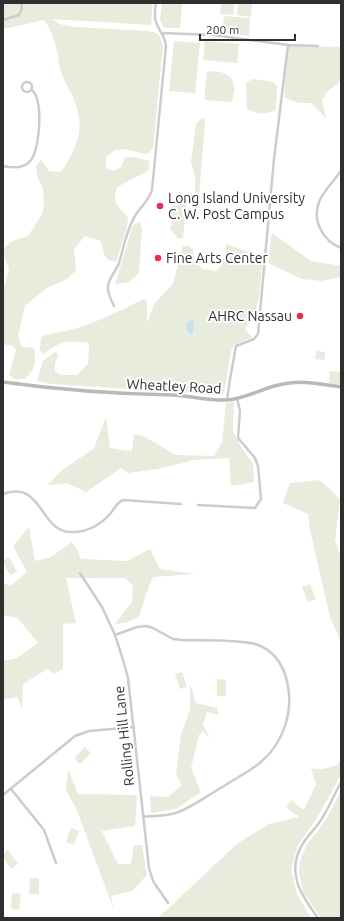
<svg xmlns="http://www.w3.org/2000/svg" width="344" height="921" viewBox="0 0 344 921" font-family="Ubuntu,sans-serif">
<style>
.green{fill:#e7ecdc}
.water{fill:#c8e2ec}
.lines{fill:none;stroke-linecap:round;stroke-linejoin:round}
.street{stroke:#ccc;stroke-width:2.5}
.secondary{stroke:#b9b9b9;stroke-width:3.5}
.poi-dot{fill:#e63053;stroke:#fff;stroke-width:1.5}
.labels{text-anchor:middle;stroke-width:4;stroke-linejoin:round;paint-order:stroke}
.poi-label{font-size:14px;fill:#2f2f2f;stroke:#fff;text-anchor:start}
.street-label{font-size:14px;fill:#2f2f2f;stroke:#fff}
</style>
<rect width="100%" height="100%" fill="#fff"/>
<!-- green -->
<path class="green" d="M3,3H153L151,25L52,19L59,24L75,27L147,31C159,33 160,34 163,46L153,149L147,154L123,149L115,150L106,157V168L114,171L121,167L125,157H133L150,161L148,171L117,187C111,202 119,207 128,217L127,228L116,262C103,260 104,253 101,241L85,236L74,249L76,270L67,279L47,288L25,306L18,336L22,347L34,348C36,363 36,368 25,379H14L9,375L16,350L13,346L3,344V286L5,285L9,269L5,260L4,249L10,242L28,236L42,214L44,204L43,188L38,179L36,166L41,160L49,171L61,172C77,147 86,129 74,100C70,89 63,80 60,69C58,63 59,57 57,51C55,41 50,27 44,20L3,29Z
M162,3H182L180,28H164L160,20Z
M221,3H234L233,15L220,14Z
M238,3H252L251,17L237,15Z
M224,16L250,18L249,36L222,33Z
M174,41L200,43L195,93L169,91Z
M205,41L239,44L237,63L203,60Z
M288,46L341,47V81L328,91L322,100L326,118L311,103H298L284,97Z
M214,71L221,72L231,77L235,88L232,102L206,100L204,98L207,72Z
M252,79L273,82L277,86L276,110C267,115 256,114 247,109L246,83Z
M204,118L205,123L199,196L195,206V177L191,161L196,124L200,120Z
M175,203H184L186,206L183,238L179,239L170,229L172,220L170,208Z
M140,222L142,229L139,273L129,282L115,284L133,225Z
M272,233L311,261L341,266V277L321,281L302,279L268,263Z
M226,244L263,257C260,278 262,313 245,328L248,333L252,337L234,345L231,351L224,393L221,395L52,384L37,381L43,361L55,352L59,355L55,363V371L61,375H77L88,364L89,343C64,340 63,341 43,354L40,350L41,337C52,332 63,333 74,329C99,321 120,311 143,299L147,300V323L154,304L173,284L183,245L189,246L193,250L194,261L203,269L217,271L225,261Z
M316,351L325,352V358L323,360L315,359Z
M330,371L341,372V387L329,385Z
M234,402L233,431L241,447L253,464L254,482L231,486L229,458L193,460L158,469L128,473L121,468L86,492L67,483L48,485L61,471L94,448L106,417L110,448L132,451L134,434L143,436L176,455L214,456L222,442L226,403Z
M320,480L340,499L335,541L341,556V642L330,617L310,530L308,514L283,503L290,483Z
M29,527L35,561L51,557L72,542L77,550L81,559L127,561L150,549L160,569L196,574L153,577L146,594L139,617L128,622L115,624L132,602L133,586L125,578H66L76,623L63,624V669L54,674L47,669L23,684L22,708L17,697L3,700V661L17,658L38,643L18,618L3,615V583L10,586L27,572L13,546Z
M9,557L17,572L10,575L3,562V561Z
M310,584L316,599L308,602L302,587Z
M182,672L187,687L180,689L175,674Z
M217,679L226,680V696H217Z
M190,683L196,703L217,708L219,715L207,712L203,725L210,738L203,731L199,735L191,768L201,792L176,809L151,813L150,796L168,797L182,785L176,774L181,734L190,710Z
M85,747L91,753L80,764L74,758Z
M341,761V775L317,818L298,845L291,869L297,894L311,918H158L238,843L269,824L299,817L286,807L291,800L304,810L316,784L311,768C322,770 332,769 341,761Z
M68,769L78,794L137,795L135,826L102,831L118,864H131L134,845H142L147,875L132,891L111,896L114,910L76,808L66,790Z
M341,791V918H321L303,892L299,873L300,861L307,844L317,832L328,816Z
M71,828L79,831L74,845L66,842Z
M8,850L18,864L11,869L3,857V854Z
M30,878H39V894H29Z
M12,893L21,894L19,910L11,909Z"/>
<!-- water -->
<path class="water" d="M193,320L194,328L192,335L189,334L186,329L187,322Z"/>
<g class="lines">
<!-- street -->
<path class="street" d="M3,20L19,15L22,8L21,3
M162,33L213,35L288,45L318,46
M22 87a5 5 0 1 1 10 0a5 5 0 1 1-10 0Z
M3,166C13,168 24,169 31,160C40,148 44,99 31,89
M341,171C334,181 323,191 319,202C312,221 323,241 341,248
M114,306C111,300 107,292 108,286C109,278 116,271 119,263C124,247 126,231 135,216C140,207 149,201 152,190L166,46C165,36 159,31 156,22C154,16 155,9 156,3
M227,400L230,379L236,346L254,339L258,334L274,159L288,45
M3,494C44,479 39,535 74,532C87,532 100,525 109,515C114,510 116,503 123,500L181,504
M198,505L255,508L261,499L258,466L255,458L238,438L240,411L237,398
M80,573L102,607L115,635L123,660L128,678L149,868L153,881L168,903
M115,635L137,627L146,626L153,628L173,639L182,640C202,641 241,639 258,645C274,651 283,665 287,681C294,710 284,742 262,761C251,771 236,778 224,786C208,795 193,807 176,813C166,816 154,816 143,817
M11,789L44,830L56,863
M3,795L75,736L89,731L134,727
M318,918C301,895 286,873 302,845C307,836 314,830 319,823C328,810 334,795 341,782"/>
<!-- secondary -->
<path class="secondary" d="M3,382C60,390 116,394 173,395C191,396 210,401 228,400C247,398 265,387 283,384C302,380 322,384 341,387"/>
</g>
<!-- markers -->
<g class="poi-dot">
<circle cx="160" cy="206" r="4"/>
<circle cx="158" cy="258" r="4"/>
<circle cx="300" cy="316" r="4"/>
</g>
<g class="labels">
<!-- poi labels -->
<g class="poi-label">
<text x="168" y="203">Long Island University<tspan x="168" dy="16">C. W. Post Campus</tspan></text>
<text x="166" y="263">Fine Arts Center</text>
<text x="292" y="321" text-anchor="end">AHRC Nassau</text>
</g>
<!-- street labels -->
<g class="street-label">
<text transform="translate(174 386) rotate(3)" y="5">Wheatley Road</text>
<text transform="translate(124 736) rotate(-96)" y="5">Rolling Hill Lane</text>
</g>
</g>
<!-- border -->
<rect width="344" height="921" fill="none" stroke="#2f2f2f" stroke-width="8"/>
<!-- scale -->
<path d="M200 34v6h95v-6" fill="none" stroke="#2f2f2f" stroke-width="2"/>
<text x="206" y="34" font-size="12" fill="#2f2f2f" stroke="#ffffff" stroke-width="3" paint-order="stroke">200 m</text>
</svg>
